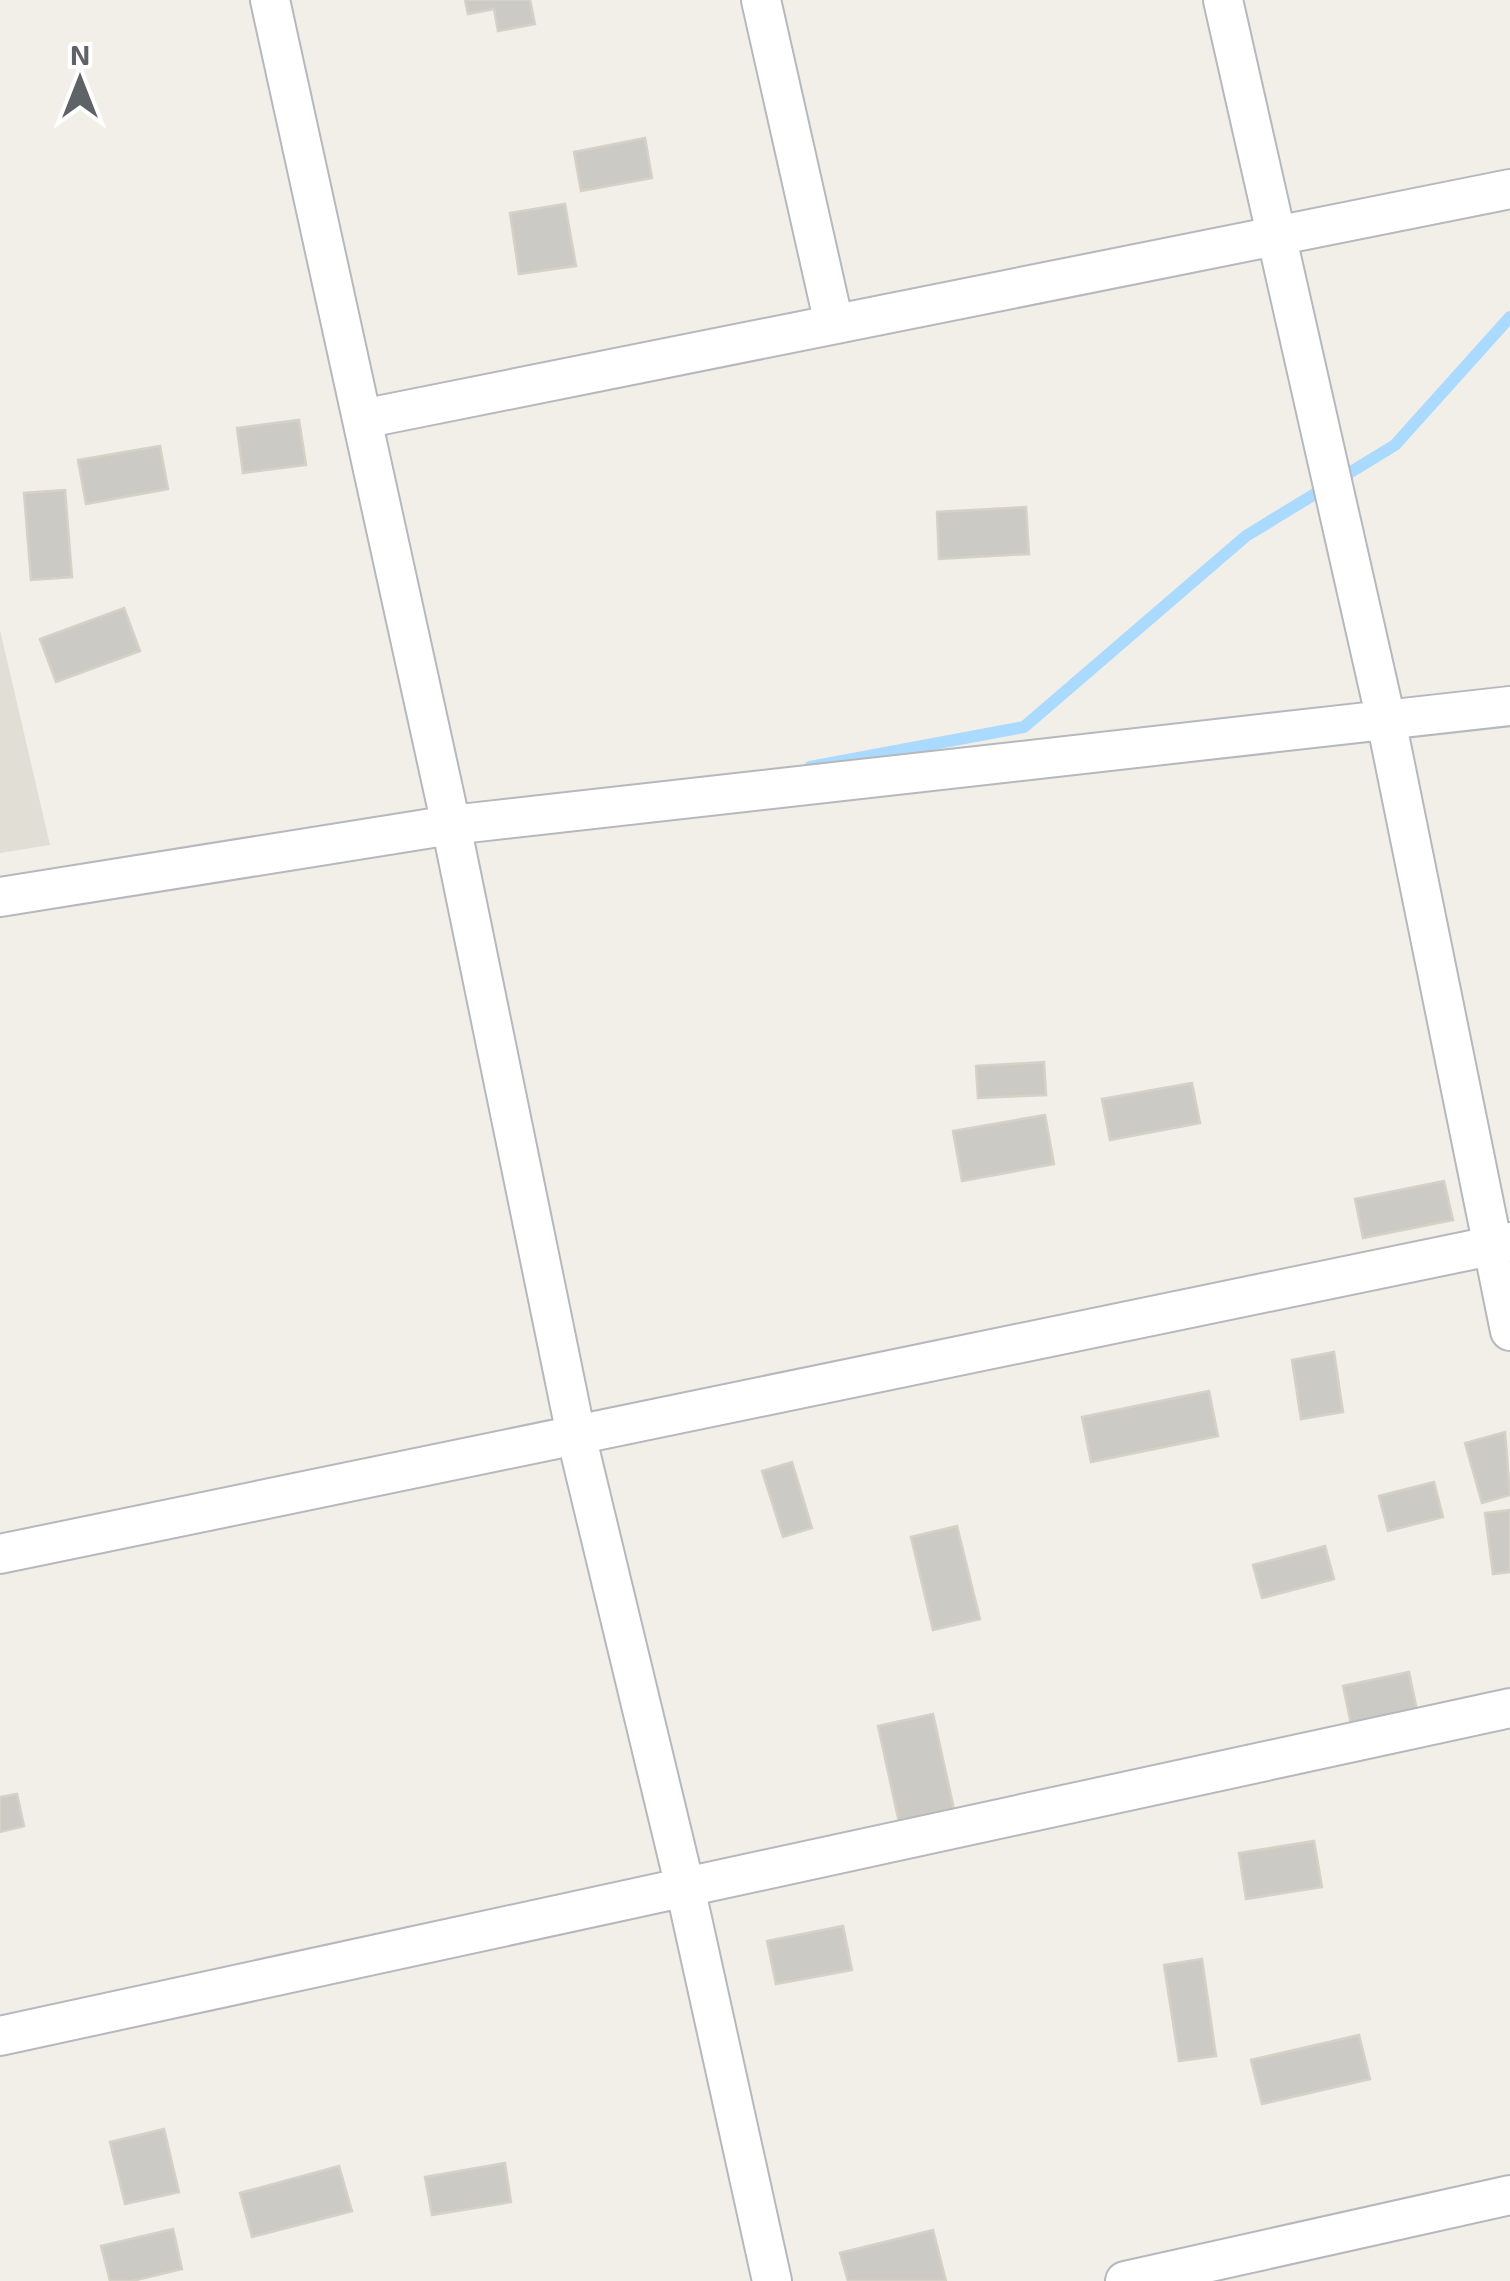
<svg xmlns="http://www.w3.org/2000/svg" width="1510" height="2281" viewBox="0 0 1510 2281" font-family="'Exo 2',sans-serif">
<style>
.education{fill:#e1ded6}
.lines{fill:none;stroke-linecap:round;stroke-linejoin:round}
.stream{stroke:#aadaff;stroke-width:12}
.building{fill:#cccac5;stroke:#d6d1c6;stroke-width:2.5}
.minor-casing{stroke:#b5b8bc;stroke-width:42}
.minor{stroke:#fff;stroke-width:38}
</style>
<rect width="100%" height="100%" fill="#f1efe8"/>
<!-- education -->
<path class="education" d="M0,630L50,845L0,853Z"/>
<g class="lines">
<!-- stream -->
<path class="stream" d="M810,767L1024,727L1246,536L1395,445L1510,317"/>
</g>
<!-- building -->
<path class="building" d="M465,0H530L535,24L498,31L494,9L468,14Z
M645,138L652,178L581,191L574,152Z
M565,204L576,266L519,274L510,213Z
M299,420L306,465L243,473L237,428Z
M160,446L168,489L86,504L78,460Z
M65,490L72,577L31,580L24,493Z
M1026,507L1029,554L939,559L937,512Z
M124,608L140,651L56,682L40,639Z
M1044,1062L1046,1095L978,1098L976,1066Z
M1192,1083L1200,1123L1110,1140L1102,1099Z
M1045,1115L1054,1164L962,1181L953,1131Z
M1444,1181L1453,1220L1363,1238L1355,1199Z
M1334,1352L1343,1412L1301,1419L1292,1360Z
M1209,1391L1218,1436L1091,1462L1082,1417Z
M1505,1432L1510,1495L1482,1503L1465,1443Z
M792,1462L812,1528L783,1537L762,1471Z
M1434,1482L1443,1517L1388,1531L1379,1496Z
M1510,1510V1572L1493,1574L1485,1513Z
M957,1526L980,1619L933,1630L911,1537Z
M1325,1546L1334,1579L1262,1598L1253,1565Z
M1409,1672L1418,1715L1352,1729L1343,1686Z
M933,1714L957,1823L902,1836L878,1726Z
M17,1794L24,1826L0,1832V1797Z
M1314,1841L1322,1887L1246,1899L1239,1853Z
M843,1926L852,1970L776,1984L767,1941Z
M1202,1959L1216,2056L1179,2061L1164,1965Z
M1359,2035L1370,2079L1262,2104L1251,2060Z
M164,2129L179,2192L125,2204L110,2142Z
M505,2163L511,2202L432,2215L425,2177Z
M339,2166L352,2211L252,2237L240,2193Z
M173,2229L182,2269L132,2281H110L101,2246Z
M933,2230L946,2281H848L840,2253Z"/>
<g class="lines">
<defs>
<path id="minor" d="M270,0L451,825L576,1435L685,1887L772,2281
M761,0L834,324
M1223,0L1386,720L1510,1331
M362,419L1510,189
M0,897L451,825L1510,706
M0,1554L1510,1242
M0,2036L1510,1708
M1125,2281L1510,2195"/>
</defs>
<!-- minor casing -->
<use href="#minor" class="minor-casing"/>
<!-- minor -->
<use href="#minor" class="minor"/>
</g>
<!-- north arrow -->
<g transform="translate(80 80)" stroke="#ffffff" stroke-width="8" paint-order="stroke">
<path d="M0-8L18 38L0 25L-18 38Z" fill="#5f6368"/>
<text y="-15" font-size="28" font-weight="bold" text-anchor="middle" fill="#5f6368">N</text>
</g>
</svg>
